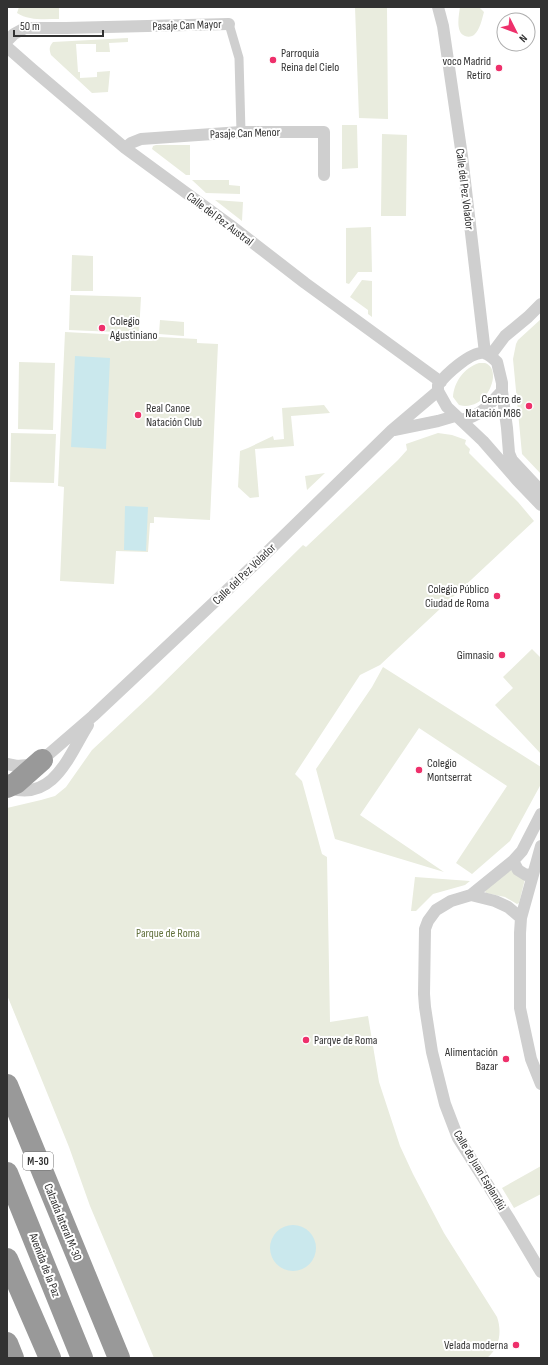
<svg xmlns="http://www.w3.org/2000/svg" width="548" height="1365" viewBox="0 0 548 1365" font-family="'Sofia Sans Condensed',sans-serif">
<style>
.green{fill:#e9ecde}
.water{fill:#cae8ed}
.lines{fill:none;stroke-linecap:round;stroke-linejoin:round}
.pedestrian{stroke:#cfcfcf;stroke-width:9}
.minor{stroke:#cfcfcf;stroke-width:12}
.motorway{stroke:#999;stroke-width:22}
.poi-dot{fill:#ee306b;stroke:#fff;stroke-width:1.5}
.labels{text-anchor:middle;stroke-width:4;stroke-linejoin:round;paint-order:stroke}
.shield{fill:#fff;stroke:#707070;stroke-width:1}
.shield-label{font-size:11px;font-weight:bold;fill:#323232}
.street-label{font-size:12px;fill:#323232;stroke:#fff}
.poi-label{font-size:12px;fill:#323232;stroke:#fff;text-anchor:end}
.park-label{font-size:12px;fill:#62713c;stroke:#fff}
</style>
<rect width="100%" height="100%" fill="#fff"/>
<!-- green -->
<path class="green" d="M19,7H59V19C45,19 29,21 17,13Z
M355,7H387L388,119L359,118Z
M460,7H479L484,12C482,19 480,30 474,35C471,37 468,37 465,36C455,32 459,15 460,7Z
M128,38V42L109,43L110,52H96V44H76L78,72H80V78L97,77V72L110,71L108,92L92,93L51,55C49,49 49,47 53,42Z
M342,125H357L358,168L342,169Z
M382,134L407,135L406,216H381Z
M156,145H190V175H186L152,149L153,146Z
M192,180H229V185L240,186V194L206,193Z
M215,200L243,202L242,221Z
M371,227L372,272H358L349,284L346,283V228Z
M72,255L93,256V291H71Z
M362,280L372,281V317L368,314V310L350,297Z
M70,295L141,297L139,333L69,330Z
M541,319V474L522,454L513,359L516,344L518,340Z
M160,320L184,322V336L159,334Z
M65,332L197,339V343L218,344L210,520L154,517V523H150L148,552L116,551L114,584L60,581L64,487L58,486Z
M19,362L55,363L53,430L18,429Z
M479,363C479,363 485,363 485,363C504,369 487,413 459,405L453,397C454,382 464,368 479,363Z
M324,405L330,413L291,416L294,446L255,449L259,497L250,498L238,487L240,451L248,448L273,436L274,440L284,439L282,408Z
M11,433L56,434L54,483L10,482Z
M438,433L452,435L466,440L465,444L470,449L469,453L518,502L534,521L380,665L360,675L295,774L302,781L322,854L327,857L330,1022L368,1016L379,1082L400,1146L413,1174L444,1233L497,1317C502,1331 500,1348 487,1358H154L90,1206L69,1147L39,1073L7,995V808L41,800L55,796L66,787L92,750L151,695L303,545L306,547L398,460L407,450L406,444Z
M325,473L307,490L305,476Z
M532,649L541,658V754L495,705L513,688L503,677Z
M383,667L541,767V784L510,841L472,874L456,863L507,786L419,728L360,815L444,872L335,839L316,769L372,687Z
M510,869L514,873L525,879L519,903L517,904L505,897L486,893L485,891Z
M415,877L470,881L465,885L433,894L416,911H411Z
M541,1166V1194L514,1208L502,1188Z"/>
<!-- water -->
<path class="water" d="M75,356L110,358L106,449L71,447Z
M125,506L148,507L146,551L124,550Z
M270 1248a23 23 0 1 1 46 0a23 23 0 1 1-46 0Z"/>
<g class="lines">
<!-- pedestrian -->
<path class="pedestrian" d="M229,24L239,58L241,132"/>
<!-- minor -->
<path class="minor" d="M438,7L443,26L462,156L485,353
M7,41L14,34L25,28H66L229,24
M7,47L32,69L125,148L230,225L305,283L441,382
M125,148L131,143L141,139L241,132H324V175
M490,356L505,336L528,317L541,304
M502,391L507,428L509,453L512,460L541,491
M461,420C481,416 489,405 502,391V383L497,362C493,358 489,354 484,353C471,351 445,375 438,385V391L447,407L483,441L517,480L541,505
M394,430L438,421L455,416
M7,764L17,766L28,765L42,760L93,716L254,565L392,430L438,391
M9,788C54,802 69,755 88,725
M541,814L522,851L513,861L471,895L451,901L436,910L428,921L425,929L424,994L425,1007L432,1052L445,1104L458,1138L510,1220L541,1272
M541,846L521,918L520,933V1008L531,1059L541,1084
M513,861L518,870L526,875L532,874
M471,895L495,901L508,907L521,918"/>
<!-- motorway -->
<path class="motorway" d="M7,787L16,783L42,760
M7,1085L119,1358
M7,1173L82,1358
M7,1259L50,1358
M7,1343L13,1358"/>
</g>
<!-- markers -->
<g class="poi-dot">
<circle cx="273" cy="60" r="4"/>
<circle cx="499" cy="68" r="4"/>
<circle cx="102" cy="328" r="4"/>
<circle cx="529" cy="406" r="4"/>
<circle cx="138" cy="415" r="4"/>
<circle cx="497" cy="596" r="4"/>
<circle cx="502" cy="655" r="4"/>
<circle cx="419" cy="770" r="4"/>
<circle cx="306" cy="1040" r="4"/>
<circle cx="506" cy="1059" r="4"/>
<circle cx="516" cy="1345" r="4"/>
</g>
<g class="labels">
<!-- shield labels -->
<rect class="shield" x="23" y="1152" width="30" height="18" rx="3"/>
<g class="shield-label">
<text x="38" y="1165">M-30</text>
</g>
<!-- street labels -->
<g class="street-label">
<text transform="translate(187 25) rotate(-2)" y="4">Pasaje Can Mayor</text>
<text transform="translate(245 133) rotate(-2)" y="4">Pasaje Can Menor</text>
<text transform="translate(465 189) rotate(83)" y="4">Calle del Pez Volador</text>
<text transform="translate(220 219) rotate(37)" y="4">Calle del Pez Austral</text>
<text transform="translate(244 574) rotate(-44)" y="4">Calle del Pez Volador</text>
<text transform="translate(480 1170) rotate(59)" y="4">Calle de Juan Esplandiú</text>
<text transform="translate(63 1222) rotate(68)" y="4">Calzada lateral M-30</text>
<text transform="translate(45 1265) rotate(69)" y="4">Avenida de la Paz</text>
</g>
<!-- poi labels -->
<g class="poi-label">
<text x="281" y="57" text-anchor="start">Parroquia<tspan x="281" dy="14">Reina del Cielo</tspan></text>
<text x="491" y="65">voco Madrid<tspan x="491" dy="14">Retiro</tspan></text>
<text x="110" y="325" text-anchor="start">Colegio<tspan x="110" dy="14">Agustiniano</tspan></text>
<text x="521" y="403">Centro de<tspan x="521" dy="14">Natación M86</tspan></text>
<text x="146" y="412" text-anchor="start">Real Canoe<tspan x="146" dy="14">Natación Club</tspan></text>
<text x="489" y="593">Colegio Público<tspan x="489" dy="14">Ciudad de Roma</tspan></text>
<text x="494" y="659">Gimnasio</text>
<text x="427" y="767" text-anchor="start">Colegio<tspan x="427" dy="14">Montserrat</tspan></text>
<text x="314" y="1044" text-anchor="start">Parqve de Roma</text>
<text x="498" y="1056">Alimentación<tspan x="498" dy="14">Bazar</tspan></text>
<text x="508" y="1349">Velada moderna</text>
</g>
<!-- park labels -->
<g class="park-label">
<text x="168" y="937">Parque de Roma</text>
</g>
</g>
<!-- border -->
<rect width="548" height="1365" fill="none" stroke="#323232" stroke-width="16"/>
<!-- north arrow -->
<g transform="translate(516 32) rotate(132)"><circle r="19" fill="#ffffff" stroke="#adadad"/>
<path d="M0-3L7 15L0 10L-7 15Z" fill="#ee306b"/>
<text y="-6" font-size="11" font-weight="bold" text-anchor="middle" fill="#323232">N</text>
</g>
<!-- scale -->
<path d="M14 30v6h89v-6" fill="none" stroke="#323232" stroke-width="2"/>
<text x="20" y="30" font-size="12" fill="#323232" stroke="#ffffff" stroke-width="3" paint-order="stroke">50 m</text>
</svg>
